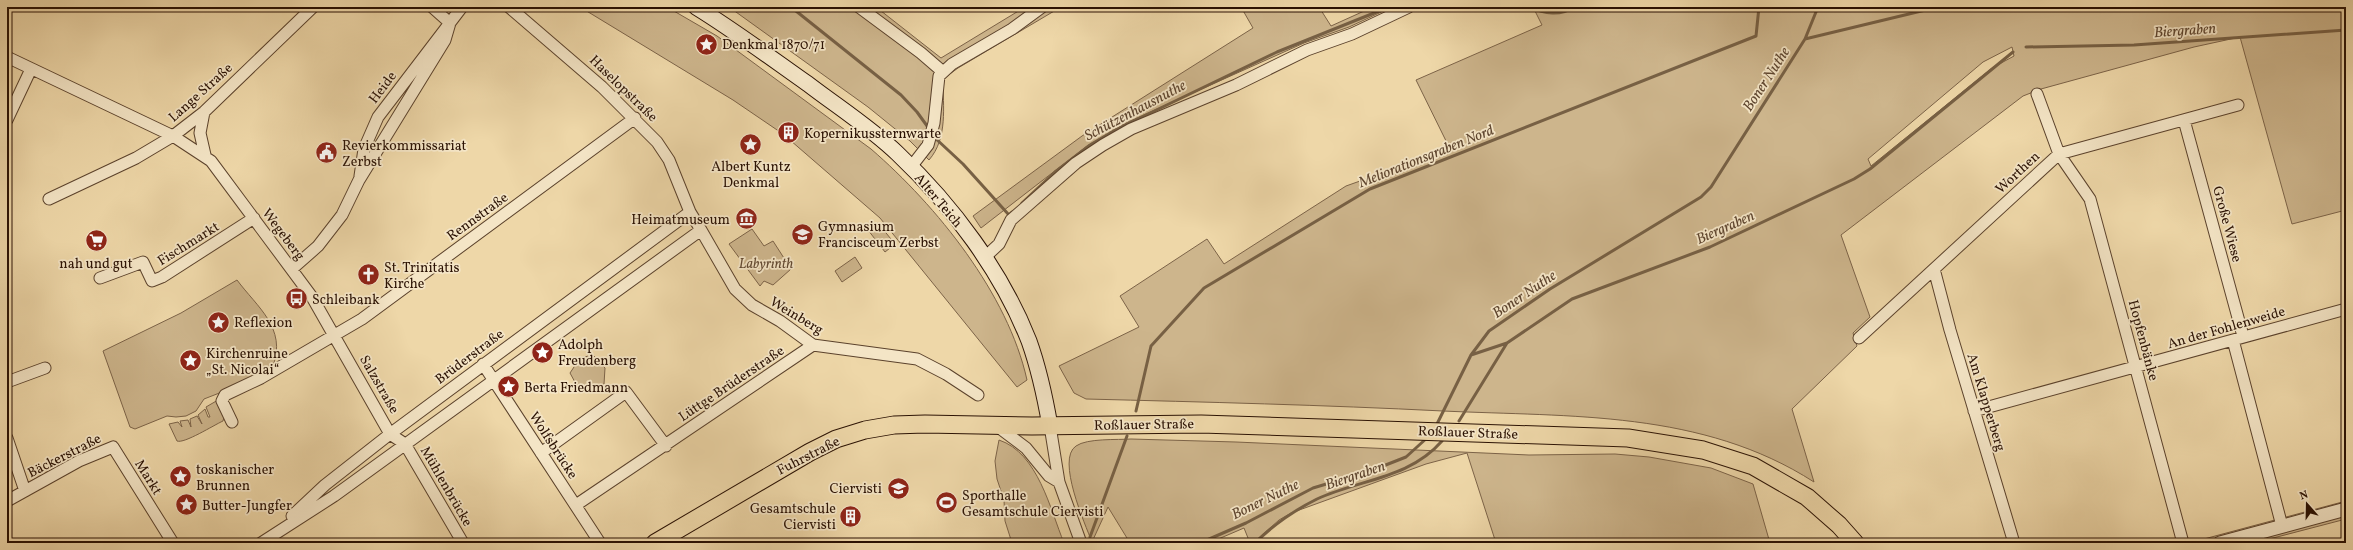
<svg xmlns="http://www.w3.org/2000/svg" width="2353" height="550" viewBox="0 0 2353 550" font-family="Vollkorn,serif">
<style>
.green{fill:#cdb58c;stroke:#7c6348;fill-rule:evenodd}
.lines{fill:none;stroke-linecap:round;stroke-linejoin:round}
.stream{stroke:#776044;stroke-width:3}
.minor-casing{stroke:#5b422c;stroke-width:13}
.tertiary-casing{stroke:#5b422c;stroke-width:15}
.secondary-casing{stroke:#2a1103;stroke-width:17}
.primary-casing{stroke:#2a1103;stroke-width:19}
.minor{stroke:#f4e5c6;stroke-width:11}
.tertiary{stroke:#f4e5c6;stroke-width:13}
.secondary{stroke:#f4e5c6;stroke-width:15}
.primary{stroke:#eed7a8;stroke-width:17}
.labels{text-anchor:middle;stroke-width:3.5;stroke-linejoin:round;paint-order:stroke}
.poi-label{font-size:14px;fill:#2a1103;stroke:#f4e5c6;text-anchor:start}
.street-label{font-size:14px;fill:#2a1103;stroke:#f4e5c6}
.park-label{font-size:14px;font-style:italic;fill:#634a33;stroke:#f4e5c6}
.water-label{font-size:15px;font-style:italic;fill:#5e452f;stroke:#f4e5c6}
</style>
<rect width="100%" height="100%" fill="#eed7a8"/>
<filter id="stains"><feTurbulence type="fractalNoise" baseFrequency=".005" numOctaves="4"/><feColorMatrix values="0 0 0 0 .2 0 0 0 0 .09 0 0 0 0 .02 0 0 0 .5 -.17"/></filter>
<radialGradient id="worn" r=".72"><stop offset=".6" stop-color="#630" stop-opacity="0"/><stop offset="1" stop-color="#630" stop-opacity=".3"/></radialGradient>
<!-- green -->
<path class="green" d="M580,7H667L717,36L871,149C937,206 1008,294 1027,380L1017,387L880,218L783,134L733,100Z
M729,7H876L941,58L1025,7H1061L958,68L943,79C943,107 948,138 929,160L910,141L868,107Z
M1241,7H1319L1331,26L1373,7H1392L1349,27L1304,43L1128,122L1087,146L981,228L973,216L1082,136L1253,28Z
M1533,7H2346V210L2292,224L2240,37L2194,47L2041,89L2023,96L1841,235L1870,317L1853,333L1857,346L1792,409L1814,482C1702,410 1571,417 1443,411C1324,405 1205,402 1086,399L1074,393L1059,366L1139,327L1120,296L1207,239L1224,264L1346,186L1450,149L1416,80L1542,25ZM2012,47L2014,56L1992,68L1871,166L1868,159L1983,62Z
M878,223L895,244L885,252L868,230Z
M752,229L764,246L773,241L791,269L773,285L764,281L760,286L729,244Z
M855,257L862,268L842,282L835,271Z
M237,280C257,307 287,328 273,366L222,392L204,399L196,411L186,416L176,417L167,416L135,429L130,427L103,351L181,313Z
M593,355L605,368L604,384L589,391L576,384L570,373L580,358Z
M218,400L224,417L223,421C214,425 184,444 177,441L169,424L178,422L182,427L180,421L188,420L191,427L190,419L197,416L202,424L198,415L205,409L208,417H210L206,407Z
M1131,439L1236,442L1529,455L1615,454L1649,457L1711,468L1753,484L1770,543H1496L1467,453L1426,464L1291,513L1279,520L1253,543H1250L1244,528L1209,543H1130L1108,507L1092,542C1085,524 1056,459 1076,446C1087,438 1118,440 1131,439Z
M999,440C1038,453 1050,509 1064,543H1012L1005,521L1004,500L997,479L995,461Z
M2346,501V519L2254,543H2189Z"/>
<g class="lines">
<!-- stream -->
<path class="stream" d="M791,7L901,95L917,112L930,130
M1530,7C1544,14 1561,16 1574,7
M1805,39L1938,7
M2026,47L2134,45L2346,30
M934,137L963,164L1009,215L1012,212
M1022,203L1055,172L1090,145L1117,129L1277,52L1389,7
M1471,355L1507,343
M1136,411L1151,346L1204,288L1370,189L1756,36L1759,7
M1459,421L1507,343L1572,299L1710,247L1854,179L1870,169L2013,52
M1436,426L1471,355L1489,331L1550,289L1701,197L1711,187L1805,39L1818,7
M1090,537L1127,436
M1200,543L1246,523L1313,488L1373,470L1406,457L1428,437
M1255,543C1272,526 1295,510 1317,499C1360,479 1409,479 1442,441"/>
<defs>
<path id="minor" d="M432,7L450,23
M509,7L602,87L657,142L669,160L690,212L701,230L735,289L752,305L780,321L813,345L917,359L946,374L978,395
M859,7L921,53L943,72
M7,57L173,136L211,161L312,297L390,434L405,444L463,543
M2037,94L2059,154L2090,199L2183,543
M204,112L200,133L205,155
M7,120L31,69
M2184,120L2243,336
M911,167L928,145L934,123L939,76L952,64L1012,29L1042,7
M360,176L364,149L378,117L462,7
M49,199L136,158L173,136L204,112L313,7
M984,258L999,244L1011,220L1076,163L1103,145L1131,129L1236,85L1307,50L1352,34L1409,7
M292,269L318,246L342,215L359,180L445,40L450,23
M1934,269L1950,330L2014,543
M100,278L143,262L152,281L162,277L254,218
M1859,338L2059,154L2238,105
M2233,340L2282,526
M483,364L600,543
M7,382L45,368
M1974,411L2346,309
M232,422L222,401L225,395L261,378L362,319L635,118
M997,426L1026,448L1049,476L1059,482
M1050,426L1059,482L1081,543
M7,438L25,491
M541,453L626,392L666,446
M7,501L79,461L113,447L173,543
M576,505L813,345
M292,516L325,485L390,434L690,212
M261,543L334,496L701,230"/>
<path id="tertiary" d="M2220,543L2346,509"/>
<path id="secondary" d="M696,7C735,31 771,58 808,84C838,107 871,128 898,154C952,205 1002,272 1029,341C1039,369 1045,397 1050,426"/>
<path id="primary" d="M655,543L810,452L836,439L865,430L894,425L925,424L1032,426L1201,424L1628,438L1703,450L1753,466L1807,497L1839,525L1855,543"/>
</defs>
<!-- minor casing -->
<use href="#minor" class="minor-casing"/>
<!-- tertiary casing -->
<use href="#tertiary" class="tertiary-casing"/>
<!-- secondary casing -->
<use href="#secondary" class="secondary-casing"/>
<!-- primary casing -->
<use href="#primary" class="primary-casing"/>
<!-- minor -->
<use href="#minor" class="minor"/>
<!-- tertiary -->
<use href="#tertiary" class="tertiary"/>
<!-- secondary -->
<use href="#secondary" class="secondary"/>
<!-- primary -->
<use href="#primary" class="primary"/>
</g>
<!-- icons -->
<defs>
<symbol id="sight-disc" viewBox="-11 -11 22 22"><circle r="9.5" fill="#8f2418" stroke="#f4e5c6"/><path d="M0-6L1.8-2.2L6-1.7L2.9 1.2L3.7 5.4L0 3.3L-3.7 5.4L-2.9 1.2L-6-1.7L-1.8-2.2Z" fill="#fff"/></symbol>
<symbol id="building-disc" viewBox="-11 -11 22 22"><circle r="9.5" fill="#8f2418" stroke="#f4e5c6"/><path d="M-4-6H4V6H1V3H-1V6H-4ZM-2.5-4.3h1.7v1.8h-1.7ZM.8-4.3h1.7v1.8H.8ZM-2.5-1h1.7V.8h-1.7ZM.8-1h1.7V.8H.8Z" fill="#fff"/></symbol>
<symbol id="civic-disc" viewBox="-11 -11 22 22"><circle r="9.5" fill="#8f2418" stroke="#f4e5c6"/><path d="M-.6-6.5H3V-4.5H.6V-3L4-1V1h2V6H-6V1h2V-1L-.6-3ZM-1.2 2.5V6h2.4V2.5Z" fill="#fff"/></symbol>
<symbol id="museum-disc" viewBox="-11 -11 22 22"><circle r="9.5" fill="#8f2418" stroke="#f4e5c6"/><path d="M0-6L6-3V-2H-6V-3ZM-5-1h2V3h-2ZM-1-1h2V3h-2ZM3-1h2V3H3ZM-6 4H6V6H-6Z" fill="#fff"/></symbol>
<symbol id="school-disc" viewBox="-11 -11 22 22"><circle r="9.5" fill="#8f2418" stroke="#f4e5c6"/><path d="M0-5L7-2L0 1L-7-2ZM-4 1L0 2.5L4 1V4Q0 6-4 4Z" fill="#fff"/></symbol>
<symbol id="supermarket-disc" viewBox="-11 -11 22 22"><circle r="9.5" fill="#8f2418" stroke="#f4e5c6"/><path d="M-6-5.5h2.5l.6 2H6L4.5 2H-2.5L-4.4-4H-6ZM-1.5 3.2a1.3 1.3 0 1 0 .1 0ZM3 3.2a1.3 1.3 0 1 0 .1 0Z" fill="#fff"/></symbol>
<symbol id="church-disc" viewBox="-11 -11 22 22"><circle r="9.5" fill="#8f2418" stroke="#f4e5c6"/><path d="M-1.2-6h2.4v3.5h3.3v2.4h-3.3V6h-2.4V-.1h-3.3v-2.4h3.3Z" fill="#fff"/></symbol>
<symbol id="bus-disc" viewBox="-11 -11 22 22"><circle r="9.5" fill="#8f2418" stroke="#f4e5c6"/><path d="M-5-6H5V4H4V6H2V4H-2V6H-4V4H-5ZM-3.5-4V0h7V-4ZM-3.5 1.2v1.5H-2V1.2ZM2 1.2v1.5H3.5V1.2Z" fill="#fff"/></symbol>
<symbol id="stadium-disc" viewBox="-11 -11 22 22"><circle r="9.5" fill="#8f2418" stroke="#f4e5c6"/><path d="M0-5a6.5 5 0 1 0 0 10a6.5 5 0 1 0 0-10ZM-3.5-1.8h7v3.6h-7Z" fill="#fff"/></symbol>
</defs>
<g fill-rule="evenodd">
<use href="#sight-disc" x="694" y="32" width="25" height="25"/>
<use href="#building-disc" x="776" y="120" width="25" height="25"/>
<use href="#sight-disc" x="738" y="132" width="25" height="25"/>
<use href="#civic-disc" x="314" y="140" width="25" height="25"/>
<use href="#museum-disc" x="734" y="206" width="25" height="25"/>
<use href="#school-disc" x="790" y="222" width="25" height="25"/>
<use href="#supermarket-disc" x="84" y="228" width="25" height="25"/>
<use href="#church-disc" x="356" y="262" width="25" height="25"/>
<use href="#bus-disc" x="284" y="286" width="25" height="25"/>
<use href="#sight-disc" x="206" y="310" width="25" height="25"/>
<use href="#sight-disc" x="530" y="340" width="25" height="25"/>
<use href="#sight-disc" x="178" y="348" width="25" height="25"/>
<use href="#sight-disc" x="496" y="374" width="25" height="25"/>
<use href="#sight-disc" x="168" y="464" width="25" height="25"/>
<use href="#school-disc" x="886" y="476" width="25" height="25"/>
<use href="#stadium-disc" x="934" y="490" width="25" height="25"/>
<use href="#sight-disc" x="174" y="492" width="25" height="25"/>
<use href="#building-disc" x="838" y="504" width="25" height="25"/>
</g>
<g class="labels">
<!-- poi labels -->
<g class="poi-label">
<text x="722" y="49">Denkmal 1870/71</text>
<text x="804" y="138">Kopernikussternwarte</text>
<text x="342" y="150">Revierkommissariat<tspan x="342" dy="16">Zerbst</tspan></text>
<text x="751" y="171" text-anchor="middle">Albert Kuntz<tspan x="751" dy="16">Denkmal</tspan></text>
<text x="730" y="224" text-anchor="end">Heimatmuseum</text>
<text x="818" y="231">Gymnasium<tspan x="818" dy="16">Francisceum Zerbst</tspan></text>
<text x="96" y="268" text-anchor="middle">nah und gut</text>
<text x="384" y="272">St. Trinitatis<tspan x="384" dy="16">Kirche</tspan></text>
<text x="312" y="304">Schleibank</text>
<text x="234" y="327">Reflexion</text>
<text x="558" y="349">Adolph<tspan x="558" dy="16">Freudenberg</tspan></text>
<text x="206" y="358">Kirchenruine<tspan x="206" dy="16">„St. Nicolai“</tspan></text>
<text x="524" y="392">Berta Friedmann</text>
<text x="196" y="474">toskanischer<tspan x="196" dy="16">Brunnen</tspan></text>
<text x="882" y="493" text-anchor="end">Ciervisti</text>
<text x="962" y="500">Sporthalle<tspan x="962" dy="16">Gesamtschule Ciervisti</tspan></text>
<text x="202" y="510">Butter-Jungfer</text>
<text x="836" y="513" text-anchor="end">Gesamtschule<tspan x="836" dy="16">Ciervisti</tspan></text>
</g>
<!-- street labels -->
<g class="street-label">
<text transform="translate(382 87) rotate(-53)" y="5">Heide</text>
<text transform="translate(624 88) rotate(44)" y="5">Haselopstraße</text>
<text transform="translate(200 92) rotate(-42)" y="5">Lange Straße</text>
<text transform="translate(2017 172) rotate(-43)" y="5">Worthen</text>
<text transform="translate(939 200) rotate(50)" y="5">Alter Teich</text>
<text transform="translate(477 216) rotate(-36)" y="5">Rennstraße</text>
<text transform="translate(2228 224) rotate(75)" y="5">Große Wiese</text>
<text transform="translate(284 234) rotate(53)" y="5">Wegeberg</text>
<text transform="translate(188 243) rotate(-32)" y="5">Fischmarkt</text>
<text transform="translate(797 315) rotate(31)" y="5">Weinberg</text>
<text transform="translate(2226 327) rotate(-16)" y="5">An der Fohlenweide</text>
<text transform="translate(2144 340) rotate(75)" y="5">Hopfenbänke</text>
<text transform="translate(469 356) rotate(-37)" y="5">Brüderstraße</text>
<text transform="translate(731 383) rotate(-34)" y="5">Lüttge Brüderstraße</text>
<text transform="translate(380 384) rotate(60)" y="5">Salzstraße</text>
<text transform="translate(1987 402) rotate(73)" y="5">Am Klapperberg</text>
<text transform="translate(1144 424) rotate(-1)" y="5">Roßlauer Straße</text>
<text transform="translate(1468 432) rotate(2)" y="5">Roßlauer Straße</text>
<text transform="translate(554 445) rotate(57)" y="5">Wolfsbrücke</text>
<text transform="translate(64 455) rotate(-27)" y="5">Bäckerstraße</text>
<text transform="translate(808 455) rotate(-27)" y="5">Fuhrstraße</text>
<text transform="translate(149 477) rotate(58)" y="5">Markt</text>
<text transform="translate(447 486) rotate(60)" y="5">Mühlenbrücke</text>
</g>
<!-- park labels -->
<g class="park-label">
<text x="766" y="268">Labyrinth</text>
</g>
<!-- water labels -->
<g class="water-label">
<text transform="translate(2185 30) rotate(-4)" y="5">Biergraben</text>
<text transform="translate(1766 79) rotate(-57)" y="5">Boner Nuthe</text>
<text transform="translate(1135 110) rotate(-28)" y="5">Schützenhausnuthe</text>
<text transform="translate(1426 156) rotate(-22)" y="5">Meliorationsgraben Nord</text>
<text transform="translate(1725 227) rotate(-24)" y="5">Biergraben</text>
<text transform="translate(1524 294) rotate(-34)" y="5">Boner Nuthe</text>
<text transform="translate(1355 475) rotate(-19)" y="5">Biergraben</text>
<text transform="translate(1265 499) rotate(-26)" y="5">Boner Nuthe</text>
</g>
</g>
<!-- margin -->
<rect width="2353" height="550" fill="none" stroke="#eed7a8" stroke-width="24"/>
<rect x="8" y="8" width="2337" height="534" fill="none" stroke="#2a1103" stroke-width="2"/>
<rect x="12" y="12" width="2329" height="526" fill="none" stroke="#2a1103"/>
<!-- north arrow -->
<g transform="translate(2307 504) rotate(340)" stroke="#f4e5c6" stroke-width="3" paint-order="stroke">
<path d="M0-3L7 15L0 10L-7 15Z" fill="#2a1103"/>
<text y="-6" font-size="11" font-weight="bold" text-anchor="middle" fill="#2a1103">N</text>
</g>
<rect width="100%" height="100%" filter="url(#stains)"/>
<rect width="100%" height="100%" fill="url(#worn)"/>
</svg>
